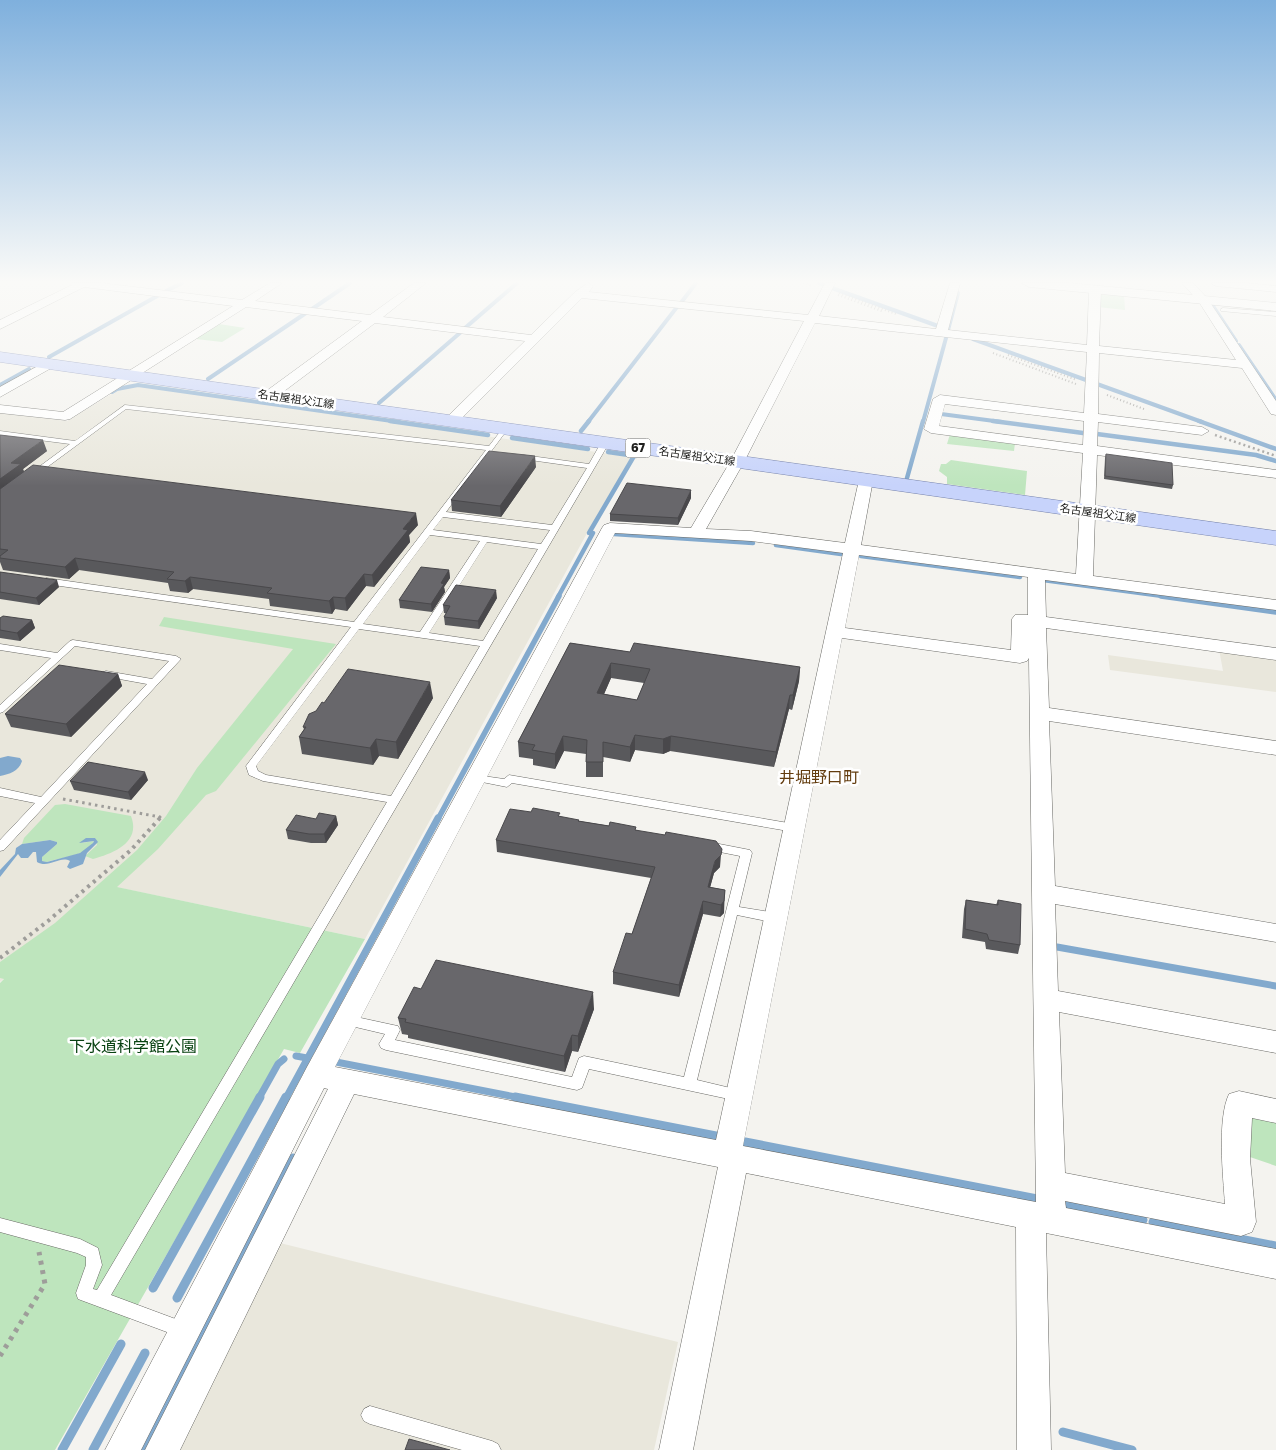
<svg xmlns="http://www.w3.org/2000/svg" width="1276" height="1450" viewBox="0 0 1276 1450" font-family="'Golos Text','Noto Sans JP',sans-serif">
<style>
.built{fill:#e9e7dc}
.green{fill:#bee5bd}
.water{fill:#82a9cd}
.lines{fill:none;stroke-linecap:round;stroke-linejoin:round}
.stream-far4{stroke:#82a9cd;stroke-width:4}
.stream-far3{stroke:#82a9cd;stroke-width:4.5}
.stream-far2{stroke:#82a9cd;stroke-width:5.5}
.stream-far1{stroke:#82a9cd;stroke-width:7}
.stream{stroke:#82a9cd;stroke-width:9}
.service-casing{stroke:#696965;stroke-width:1}
.minor-casing{stroke:#696965;stroke-width:1}
.tertiary-casing{stroke:#696965;stroke-width:1}
.primary-casing{stroke:#7582ac;stroke-width:1}
.path-far4{stroke:#9e9d9a;stroke-width:2;stroke-dasharray:1 2.5;stroke-linecap:butt}
.path-far3{stroke:#9e9d9a;stroke-width:2.5;stroke-dasharray:2 3;stroke-linecap:butt}
.path-far2{stroke:#9e9d9a;stroke-width:3;stroke-dasharray:2.5 4;stroke-linecap:butt}
.path-far1{stroke:#9e9d9a;stroke-width:4;stroke-dasharray:3 4.5;stroke-linecap:butt}
.path{stroke:#9e9d9a;stroke-width:5;stroke-dasharray:4 5.5;stroke-linecap:butt}
.service{fill:#fff;fill-rule:evenodd}
.minor{fill:#fff;fill-rule:evenodd}
.tertiary{fill:#fff;fill-rule:evenodd}
.primary{fill:#c7d3fb;fill-rule:evenodd}
.wall{fill:#59595c;fill-rule:evenodd}
.shaded-wall{fill:#49484b}
.building{fill:#68676b;stroke:#49484b;fill-rule:evenodd}
.labels{text-anchor:middle;stroke-width:5;stroke-linejoin:round;paint-order:stroke}
.far-street-label{font-size:11px;fill:#21211f;stroke:#fff}
.shield{fill:#fff;stroke:#646462;stroke-width:1}
.shield-label{font-size:12px;font-weight:bold;fill:#21211f}
.quarter-label{font-size:16px;fill:#633c0e;stroke:#fff}
.near-park-label{font-size:16px;fill:#084211;stroke:#fff}
</style>
<rect width="100%" height="100%" fill="#f4f3ef"/>
<!-- built -->
<path class="built" d="M138,386L631,457L586,535L365,939L116,887L0,982V413L67,421L118,390Z
M1219,649L1276,657V692L1110,670L1108,655L1223,671Z
M276,1242L678,1342L654,1450H173Z"/>
<!-- green -->
<path class="green" d="M1104,294L1124,296L1125,310L1098,307L1099,295Z
M219,324L245,328L222,342L196,339Z
M950,434L1015,443L1014,451L947,444Z
M951,460L1027,471L1025,495L947,484V477L939,471L941,464H946Z
M164,617L336,644L216,791L206,795L158,849L117,887L365,939L300,1053L284,1049L55,1450H0V983L4,979L0,978V962L55,923L137,850L166,816L197,768L293,649L159,626Z
M65,804L131,816C141,842 115,853 93,859L85,856L97,845L95,838L81,843L94,841C88,856 61,857 47,862L42,861V857L57,844V842L50,840L22,844L24,838L55,805Z
M1249,1112L1276,1118V1166L1247,1156Z"/>
<!-- water -->
<path class="water" d="M8,756L20,758L22,761C19,771 10,774 0,776V758Z
M86,838H95L98,842L87,853L83,864L70,869L67,867L70,861C60,855 49,869 37,862L36,852H33L28,858H21L18,854L0,877V870L15,854L16,848L22,844L50,840L57,842V844L42,857V861L47,862L80,853L93,843L94,841L79,843Z"/>
<g class="lines">
<!-- stream-far4 -->
<path class="stream-far4" d="M819,283L823,284
M832,288L938,326
M166,291L182,283
M680,304L696,283
M1213,306L1236,341
M312,309L350,283
M465,328L517,283
M948,330L958,293
M973,339L1086,380
M1239,345L1276,400
M49,357L159,295
M208,379L306,313
M1097,384L1202,422
M0,385L29,369
M112,392L117,389L138,385L399,422
M379,403L461,332
M941,414L1002,422
M588,422L677,307
M923,422L946,338"/>
<!-- stream-far3 -->
<path class="stream-far3" d="M390,421L488,435
M993,421L1083,433
M1199,421L1276,449
M581,431L589,421
M1097,434L1256,455L1276,461
M512,438L588,449
M608,452L636,456
M907,478L923,421
M614,534L753,543
M776,545L841,554
M861,556L1020,577
M1043,580L1170,597
M558,597L593,533H589L634,456"/>
<!-- stream-far2 -->
<path class="stream-far2" d="M1161,596L1276,612
M438,819L559,596"/>
<!-- stream-far1 -->
<path class="stream-far1" d="M1057,947L1276,986
M296,1056L307,1058
M336,1062L521,1098
M259,1098L278,1064L284,1059
M286,1098L438,818"/>
<!-- stream -->
<path class="stream" d="M515,1097L721,1137
M745,1142L1037,1199
M1061,1204L1143,1220
M1153,1222L1276,1246
M153,1288L260,1097
M177,1298L286,1097
M1063,1432L1132,1450
M62,1450L121,1344
M93,1450L145,1353
M144,1450L293,1158"/>
<defs>
<path id="service" d="M1223,308L1276,312V316L1221,311V309Z
M125,405L489,446L503,428H507V430L446,512L552,525L587,468L523,459L519,457L523,455L589,464L602,441L609,443L111,1295L189,1324L191,1330L189,1336L183,1338L78,1299L76,1293L86,1265V1257L77,1253L0,1232V1218L80,1239L98,1248L102,1265L93,1289L97,1290L387,802L263,781L249,775L246,766L351,627L46,584L42,581L46,578L354,622L486,450L126,409L35,476H32V472L70,444L0,435V431L75,441ZM443,517L550,530L541,544L433,530ZM430,535L480,541L420,632L363,624ZM487,542L538,549L483,641L429,633ZM359,629L480,646L391,796L266,775L258,771L256,766Z
M73,640L176,656L181,659L4,850L0,851V840L35,803L0,796V788L41,797L147,684L103,676L101,674L103,672L106,671L152,679L169,661L75,646L3,712L0,713V705L51,658L0,650V644L57,653L70,641Z
M476,775L504,779L509,775L794,824L798,825L800,828L798,831L794,832L512,783L507,787L472,780L471,778L472,776Z
M709,842L750,850L752,853L739,907L776,913L780,915L782,918L780,921L776,923L737,915L697,1080L743,1091L745,1095L743,1099L738,1101L589,1069L582,1088L577,1090L386,1050L381,1048L379,1044L385,1034L347,1025L342,1024L340,1020L342,1016L347,1015L393,1025L398,1026L400,1030L395,1040L572,1077L579,1058L584,1056L684,1077L740,856L705,849L703,846L705,843Z
M370,1406L492,1441L498,1444L501,1450H462L370,1424L364,1421L361,1415L364,1409Z"/>
<path id="minor" d="M71,283H101L242,300L270,283H282L255,301L370,315L414,283H426L383,317L531,335L575,292L588,283L593,286L589,292L808,315L825,283H835L819,316L936,329L950,283H960L948,330L1087,345L1089,290L1095,287L1101,290L1099,346L1236,360L1199,302L1182,283H1193L1207,298L1276,401V415L1271,414L1242,368L1099,353L1098,414L1202,427L1209,431L1202,435L1098,422L1097,446L1276,470V478L1097,455L1093,576L1276,600V610L1045,580L1046,617L1276,648V660L1046,628L1049,708L1276,741V755L1049,721L1055,886L1276,924V942L1055,904L1058,991L1276,1031V1053L1059,1012L1065,1173L1225,1204C1223,1176 1217,1119 1229,1094L1239,1091L1276,1099V1123L1252,1118L1250,1159L1256,1222L1252,1232L1241,1236L1065,1201L1066,1208L1276,1249V1279L1046,1233L1051,1450H1017L1016,1227L746,1173L693,1450H659L718,1167L354,1094L180,1450H145L328,1089L324,1088L141,1450H105L307,1067L602,528L604,525L610,523L691,528L730,462L804,321L582,298L456,424H446L444,421L446,418L525,341L375,323L275,398L270,399L263,395L265,392L362,321L246,307L70,419L65,420L0,413V405L63,412L233,306L84,287L0,329V320L72,285ZM815,323L1087,352L1084,413L940,395L933,399L924,429L931,433L1083,453L1076,574L861,545L873,480L871,477H861L859,480L845,543L751,531L706,529L744,462ZM945,404L1084,421L1083,445L939,426ZM615,533L751,541L843,553L716,1140L335,1067ZM859,555L1028,577V615H1015L1012,619L1011,650L845,628ZM842,638L1020,663L1027,661L1029,658L1036,1202L743,1146Z
M1211,283H1246L1276,286V292L1216,286Z
M49,360L55,364L53,367L0,397V387Z"/>
<path id="tertiary" d="M1022,283H1069L1276,303V311L1029,287Z"/>
<path id="primary" d="M0,352L1276,531V545L0,362Z"/>
</defs>
<!-- service casing -->
<use href="#service" class="service-casing"/>
<!-- minor casing -->
<use href="#minor" class="minor-casing"/>
<!-- tertiary casing -->
<use href="#tertiary" class="tertiary-casing"/>
<!-- primary casing -->
<use href="#primary" class="primary-casing"/>
<!-- path-far4 -->
<path class="path-far4" d="M803,283L813,286
M839,293L896,314
M838,295L884,312
M993,353L1076,384
M1008,355L1077,380
M1107,395L1144,409"/>
<!-- path-far3 -->
<path class="path-far3" d="M1215,435L1276,456"/>
<!-- path-far2 -->
<path class="path-far2" d="M63,799L160,817L158,819"/>
<!-- path-far1 -->
<path class="path-far1" d="M0,958L48,921L131,850L160,818"/>
<!-- path -->
<path class="path" d="M0,1356L45,1284L39,1252"/>
<!-- service -->
<use href="#service" class="service"/>
<!-- minor -->
<use href="#minor" class="minor"/>
<!-- tertiary -->
<use href="#tertiary" class="tertiary"/>
<!-- primary -->
<use href="#primary" class="primary"/>
</g>
<!-- wall -->
<path class="wall" d="M0,435L47,451L23,469L24,472L418,525L409,535L410,542L374,587L366,586L347,611L335,609L332,614L270,606L269,599L193,589L188,593L170,591L168,583L79,570L69,579L3,570L0,562Z
M1106,454L1173,485L1172,489L1104,479L1105,458Z
M536,467L501,517L452,511L451,500Z
M691,498L678,525L610,521V514Z
M449,570L450,578L444,587L445,592L432,612L400,608L399,600Z
M0,572L59,587L39,605L0,599Z
M497,598L479,629L445,625L444,617L446,613H444L443,605Z
M0,618L32,620L35,628L20,641L0,638Z
M570,643L630,652L800,667L799,681L792,710L789,709L774,767L670,751L663,754L635,750L630,762L603,757V777H586V754L564,751L555,769L533,765V759L519,757L518,742ZM611,678L644,683L637,700L604,694Z
M118,674L122,686L71,737L11,727L5,714Z
M433,698L398,759L379,756L373,765L302,754L299,737L304,729L303,727L316,711L324,703Z
M148,780L131,800L74,790L70,781Z
M336,816L338,825L326,843H311L288,839L286,830L316,819Z
M560,817L579,821L636,830L720,867L714,873L710,887L725,890L724,913L720,917L703,914L679,997L613,984V972L632,934L651,878L497,852L496,840Z
M966,900L996,905L998,900L1020,945L1018,954L986,949L985,942L962,938L964,909Z
M421,989L594,1009L578,1052L572,1051L565,1072L408,1038V1035L402,1034L398,1018Z"/>
<!-- shaded-wall -->
<path class="shaded-wall" d="M43,440L47,451L23,469L25,475L0,494V479L11,463Z
M535,456L536,467L501,517L500,506Z
M691,490V498L678,525V518Z
M416,513L418,525L409,535L410,542L374,587L372,575L403,529Z
M75,558L79,570L69,579L65,567Z
M449,570L450,578L444,587L445,592L432,612L431,604L441,583Z
M364,574L366,586L347,611L345,598Z
M190,577L193,589L188,593L185,581Z
M57,580L59,587L39,605L36,598Z
M496,590L497,598L479,629L478,621Z
M333,597L335,609L332,614L329,601Z
M32,620L35,628L20,641L17,633Z
M611,663V678L598,708L597,693Z
M800,667L799,681L792,710L793,695Z
M118,674L122,686L71,737L66,724Z
M430,682L433,698L398,759L396,742Z
M790,695L789,709L774,767L776,752Z
M635,735V750L630,762V747Z
M563,736L564,751L555,769V754Z
M671,736L670,751L663,754V739Z
M376,739L379,756L373,765L370,748Z
M145,772L148,780L131,800L128,792Z
M336,816L338,825L326,843L324,834Z
M721,855L720,867L714,873L707,899L708,887L715,861Z
M703,901V914L679,997V985Z
M724,901V913L720,917L721,905Z
M593,992L594,1009L578,1052V1036Z
M572,1035V1051L565,1072L564,1056Z"/>
<!-- building -->
<path class="building" d="M0,435L43,440L11,463L21,464L0,479Z
M489,451L535,456L500,506L451,500Z
M1106,454L1172,463L1173,485L1105,476Z
M33,465L416,513L403,529L408,530L372,575L364,574L345,598L333,597L329,601L267,593L272,588L190,577L185,581L167,579L174,572L75,558L65,567L0,558V556L8,550L0,549V489Z
M627,483L691,490L678,518L610,514Z
M421,567L449,570L441,583L444,584L431,604L399,600Z
M0,572L57,580L36,598L0,592Z
M456,585L496,590L478,621L444,617L450,606L443,605Z
M3,616L32,620L17,633L0,630V618Z
M570,643L630,652L634,643L800,667L793,695H790L776,752L671,736L663,739L635,735L630,747L603,742V762H586L587,740L563,736L555,754L532,750L535,745L518,742ZM611,663L650,669L637,700L597,693Z
M59,665L118,674L66,724L5,714Z
M348,669L430,682L396,742L376,739L370,748L299,737L306,727H303L309,714L316,711L322,702L324,703Z
M88,762L145,772L128,792L70,781Z
M533,808L560,813L558,816L579,820L578,821L609,826L610,822L636,827L635,830L665,835L666,832L716,841L722,849L721,855L715,861L708,887L725,890L724,901L721,905L703,901L679,985L613,972L626,933L632,934L655,867L496,840L510,809L531,812Z
M319,813L336,816L324,834H309L286,830L296,815L316,819Z
M966,900L998,905V900L1021,904L1020,945L989,940L987,934L965,929Z
M436,960L593,992L578,1036L572,1035L564,1056L405,1022L406,1019L398,1018L414,987L421,989Z
M409,1439L450,1450H405Z"/>
<!-- sky -->
<linearGradient id="sky" x2="0" y2="1"><stop stop-color="#7fb0dd"/><stop offset="0.58" stop-color="#fafaf8"/><stop offset="1" stop-color="#fafaf8" stop-opacity="0"/></linearGradient>
<rect width="1276" height="486" fill="url(#sky)"/>
<g class="labels">
<!-- far-street labels -->
<g class="far-street-label">
<text transform="translate(296 399) rotate(8)" y="4">名古屋祖父江線</text>
<text transform="translate(697 456) rotate(8)" y="4">名古屋祖父江線</text>
<text transform="translate(1098 513) rotate(8)" y="4">名古屋祖父江線</text>
</g>
<!-- shield labels -->
<rect class="shield" x="625.5" y="438.5" width="25" height="19" rx="4"/>
<g class="shield-label">
<text x="638" y="452">67</text>
</g>
<!-- quarter labels -->
<g class="quarter-label">
<text x="819" y="783">井堀野口町</text>
</g>
<!-- near-park labels -->
<g class="near-park-label">
<text x="133" y="1052">下水道科学館公園</text>
</g>
</g>
</svg>
